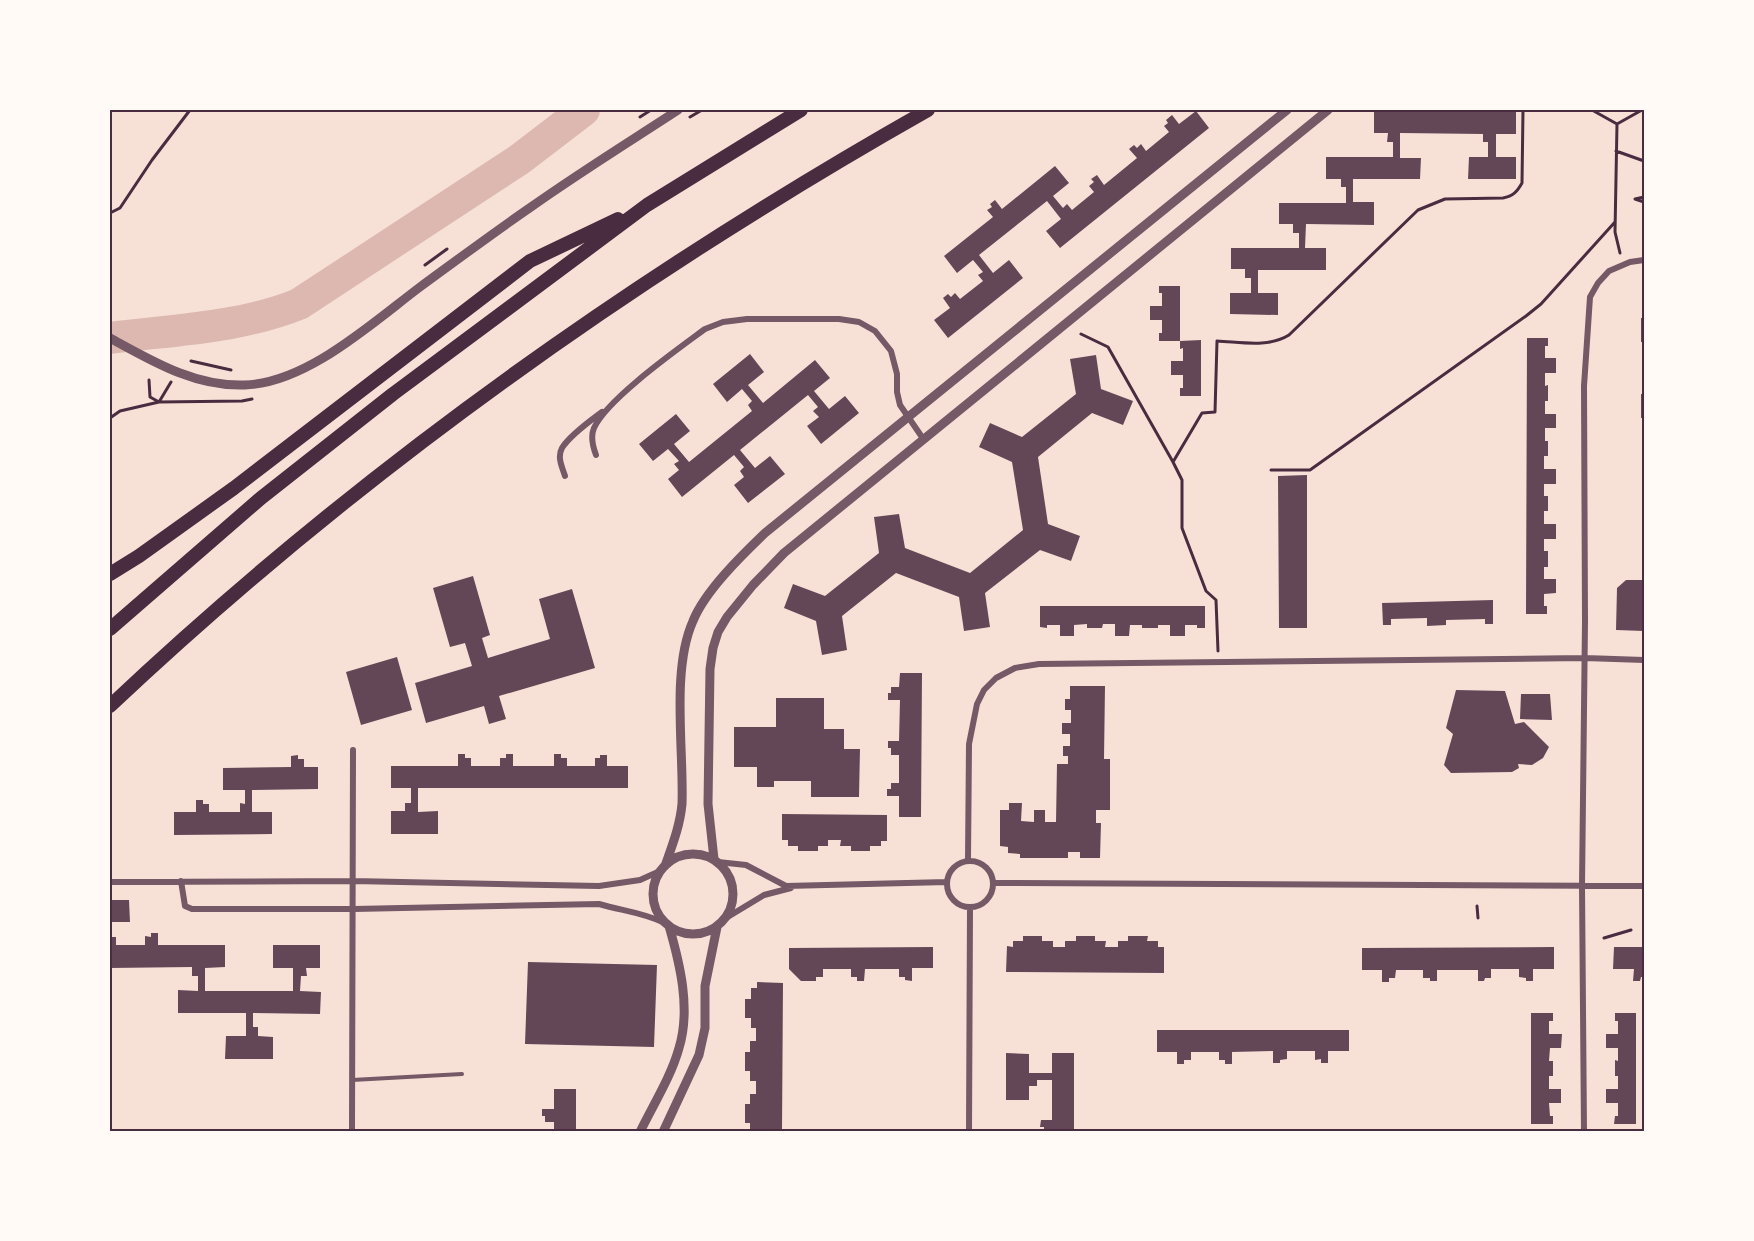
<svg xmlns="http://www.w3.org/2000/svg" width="1754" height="1241" viewBox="0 0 1754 1241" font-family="Helvetica,sans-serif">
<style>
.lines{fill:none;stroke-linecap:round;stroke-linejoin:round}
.river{stroke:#dcb8b0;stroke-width:32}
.building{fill:#644757}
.path{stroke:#4a2c40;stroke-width:3}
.service{stroke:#755966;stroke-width:4}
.minor{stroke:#755966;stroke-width:6}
.tertiary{stroke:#755966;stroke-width:9}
.motorway{stroke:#4a2c40;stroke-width:14}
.neatline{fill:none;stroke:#4a2c40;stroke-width:2}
</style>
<rect width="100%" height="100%" fill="#f7e1d7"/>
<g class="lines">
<!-- river -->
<path class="river" d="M110,338C172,330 240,328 299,304L520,159L584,110"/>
</g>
<!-- building -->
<path class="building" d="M1441,110H1448V112H1516V134H1496V157H1516V179H1468L1469,157H1488V142H1483V134L1400,133V158H1421L1420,179H1353V202H1374V225L1306,224L1305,248H1326V270H1258V293H1278V315L1230,314V293H1251V278H1245V269H1231V248H1299V233H1293V224H1279V203H1346V187H1341V179H1326V157H1393V142H1387L1388,133H1374V112H1441Z
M1196,111L1209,128L1060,248L1046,231L1061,219L1047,201L979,255L993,273L1009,260L1023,278L948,338L934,320L950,308L943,298L948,294L951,297L955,293L960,299L983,281L978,275L983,272L973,260L957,273L944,256L993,217L987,210L992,207L990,204L995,200L1002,209L1055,166L1069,183L1053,196L1063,208L1067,204L1072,210L1094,192L1089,186L1094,182L1091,179L1097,175L1104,185L1137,158L1129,149L1134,145L1137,148L1141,144L1146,151L1169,132L1164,126L1168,123L1166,120L1172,115L1179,124Z
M1159,286H1180V341H1159V333H1162V320H1150V306H1162V293H1159Z
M1641,318H1644V342H1641Z
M1527,338H1548V346H1545V358H1556V373H1545V386L1548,385V401H1545V414H1556V428H1545V441H1548V456H1544V469H1556V484H1544V496H1548V511H1544V524H1556V539H1544V551H1548V567H1544V579H1556V593L1544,594V606H1547V614H1526Z
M1201,340V396H1180V388H1183V375H1171V361H1183V348L1180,349V341Z
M750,354L764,372L748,385L763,403L815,360L830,378L814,391L829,409L845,396L859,413L821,444L807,426L819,417L813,411L818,407L808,395L740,450L755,468L770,456L785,474L748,503L734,485L744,477L740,471L744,467L734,455L682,497L668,479L679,470L674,464L679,461L668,449L653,461L639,444L676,414L690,431L674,444L689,462L752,411L748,405L752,401L742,389L727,402L713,384Z
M1096,355L1101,389L1133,401L1123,425L1092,413L1038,457L1048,524L1080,536L1071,561L1040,550L985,593L990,627L964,631L959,597L896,573L842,616L847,650L822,655L816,621L784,608L793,584L825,596L879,553L874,517L899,514L905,548L970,573L1023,530L1012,462L979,447L990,423L1022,437L1076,394L1070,359Z
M1642,356H1644V380H1642Z
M1641,394H1644V418H1641Z
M1307,475V628H1279L1278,476Z
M1642,537H1644V561H1642Z
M473,576L490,635L482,638L488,658L550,639L539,599L572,589L595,668L499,696L506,719L489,724L484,706L426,723L415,683L472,666L465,643L450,647L433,588Z
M1626,580H1644V631L1616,630L1617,588Z
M1493,600V624H1485V619L1446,620V625L1427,626V618L1391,619V625H1383L1382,603Z
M1040,606H1205V628H1197V625H1185V636H1170V625H1158V628H1142V625H1130L1129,636H1115V624H1103L1102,628H1087V624L1074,625V636H1060V625H1047V628L1040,627Z
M397,657L412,710L361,725L346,672Z
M900,673H922L921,817H899V796H887V789H891V783H899V755H891V748H888V741H899L900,700H888V693H891V687H899Z
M1070,686H1105L1104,759H1110V810H1096V823H1101L1100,858H1080V852H1068V858H1020V854L1008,853V847L1000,846V810H1009V803H1022L1021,821L1034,822V810H1045V822H1056L1057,764H1068V756H1063V746H1070V734H1062V723H1071V710H1065V699H1070Z
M1456,690L1505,691L1515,724L1524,722L1549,747L1543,758L1532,765L1518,764L1519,768L1512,772L1451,773L1444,765L1453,734L1446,728Z
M1521,694H1550L1552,720L1520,719Z
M776,698H824V729H844V749H860L859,797H811V781H774V787H757V767H734V727H776Z
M458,754H465V758H471V766H500V758H506V754H513V766H554V754H561V758H567V766H595V758H600V755H607V766H628V788H418V812L438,811V834H391V811H405V803H411V788H391V766H458Z
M298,755V759H304V767H318V789L252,790V812H272V834L174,835V812H196V800H203V804H209V812H240V803L245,804V790H223V768L291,767V756Z
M782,814L887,815V841H881V846H870V851H851V846H840L841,840H828V846H818V851H798V846H788V840H782Z
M110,900H129L130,922H110Z
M151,933H158V945H225V967L205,968V991H293V968H273V945H320V968H306L307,976H301L300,991L321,992L320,1014L253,1013V1027H258V1036L273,1037V1059H225L226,1036H246V1013H178V990L198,991V976H192V967L110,968V937H116V945H145V936L151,937Z
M1023,936H1042V941H1053V947H1065V941H1076V936H1095V941H1106L1105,947H1118V941H1128V936H1148L1147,941H1158V947H1164V973L1006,972L1007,946L1013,947V941H1023Z
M933,947V968H912V981L905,980V977H899V969H865L864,981H857V977H851V969H823V977H816V981H801L789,969V948Z
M1554,947V969H1533V981H1526V978L1519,977V969H1491V978H1485L1484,981H1478V970H1437V981H1430V978H1423V970H1396L1395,978H1389V982H1382V970H1362V948Z
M1614,947H1644V977H1641L1640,981H1633L1634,969H1613Z
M528,962L657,965L654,1047L525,1044Z
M757,982L783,983L782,1131H750V1123H745V1104H750V1094H756V1081H750V1071H745V1052H750V1041H756V1028H751V1018H745V999H751V988H757Z
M1531,1013H1553V1021H1549V1034H1562L1561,1048H1550L1549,1061H1553V1076H1549V1089H1561V1103H1549L1550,1116H1553V1124H1531Z
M1615,1013H1636V1124H1614L1615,1116H1618V1103H1606V1089H1618V1076H1615V1060L1618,1061V1048H1606V1034H1618V1021H1615Z
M1157,1030H1349V1051H1328V1063H1321V1059L1315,1060V1051H1287V1059L1280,1060V1063H1273V1051L1232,1052V1064H1225V1060H1219V1052H1191V1060H1184V1064H1177V1052H1157Z
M1006,1053L1029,1054V1073H1052V1053H1074V1131H1044V1127H1040L1041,1120H1052V1080H1037V1086H1029V1100H1006Z
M554,1089H576V1131H554V1122H545V1116H542V1109H554Z"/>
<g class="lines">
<!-- path -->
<path class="path" d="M1592,110L1617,124
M640,117L651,110
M690,117L702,110
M1617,124L1615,232L1620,253
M1617,124L1642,110
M1616,151L1644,161
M1644,197L1635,199L1644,202
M110,213L120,208L152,160L190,110
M425,265L447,249
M1081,334L1108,347L1173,462
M191,361L231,370
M149,380L150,397L159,402L242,401L252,399
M110,418L120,411L159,402L171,382
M1271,470H1310L1526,316L1541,304L1615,222
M1218,651L1216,600L1206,591L1182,528V480L1173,462L1202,413L1215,412L1217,341C1241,342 1268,348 1289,335L1418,210L1445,199L1503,198C1513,196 1517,192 1522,183L1523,110
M1477,906L1478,918
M1604,938L1631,930"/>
<!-- service -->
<path class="service" d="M352,1080L462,1074"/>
<!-- minor -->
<path class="minor" d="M596,455C593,447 590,437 594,428C607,399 678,349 705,329L723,322L747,319H839L859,322L875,331L891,351L897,374V392L900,405L924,440
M565,476C562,467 557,457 562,448C570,435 590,421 602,412
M968,860L969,744L977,704L984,690L996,678L1015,668L1039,664L1585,658L1644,660
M947 884a23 23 0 1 1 46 0a23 23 0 1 1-46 0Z
M718,862L746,865L786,886L947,882
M181,881L185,906L192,909H354L599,904C623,911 642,912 665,923
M110,882L353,881L599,886L640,880L660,871
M994,883L1644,886
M726,918L764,895L791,888
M352,1132L353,750
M969,1132L970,907
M1584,1132L1582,886L1585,621L1584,386L1590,297L1598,283L1609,271L1630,262L1644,260"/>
<!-- tertiary -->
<path class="tertiary" d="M110,338C152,361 195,387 245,385C307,383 372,323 420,287C457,260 493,233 531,207C579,173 629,142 678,110
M653 894a40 40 0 1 1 80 0a40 40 0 1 1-80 0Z
M714,859L708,804L710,669L713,648L718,632L727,617L753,585L784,553L1328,110
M665,866C672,846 680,826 682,804C684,750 671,670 693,621C705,591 742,555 765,533L1287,110
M640,1132C653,1105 671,1077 679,1048C691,1009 680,964 669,926
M663,1132L699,1055L705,1028V986L717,927"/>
<!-- motorway -->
<path class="motorway" d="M110,574L139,556L234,488L530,261L618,219
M110,629L261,498L393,394L647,205L801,110
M110,706C357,473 633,277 928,110"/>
</g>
<!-- border -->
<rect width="1754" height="1241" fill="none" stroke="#fffaf5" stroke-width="222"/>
<rect x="111" y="111" width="1532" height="1019" class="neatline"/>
</svg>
